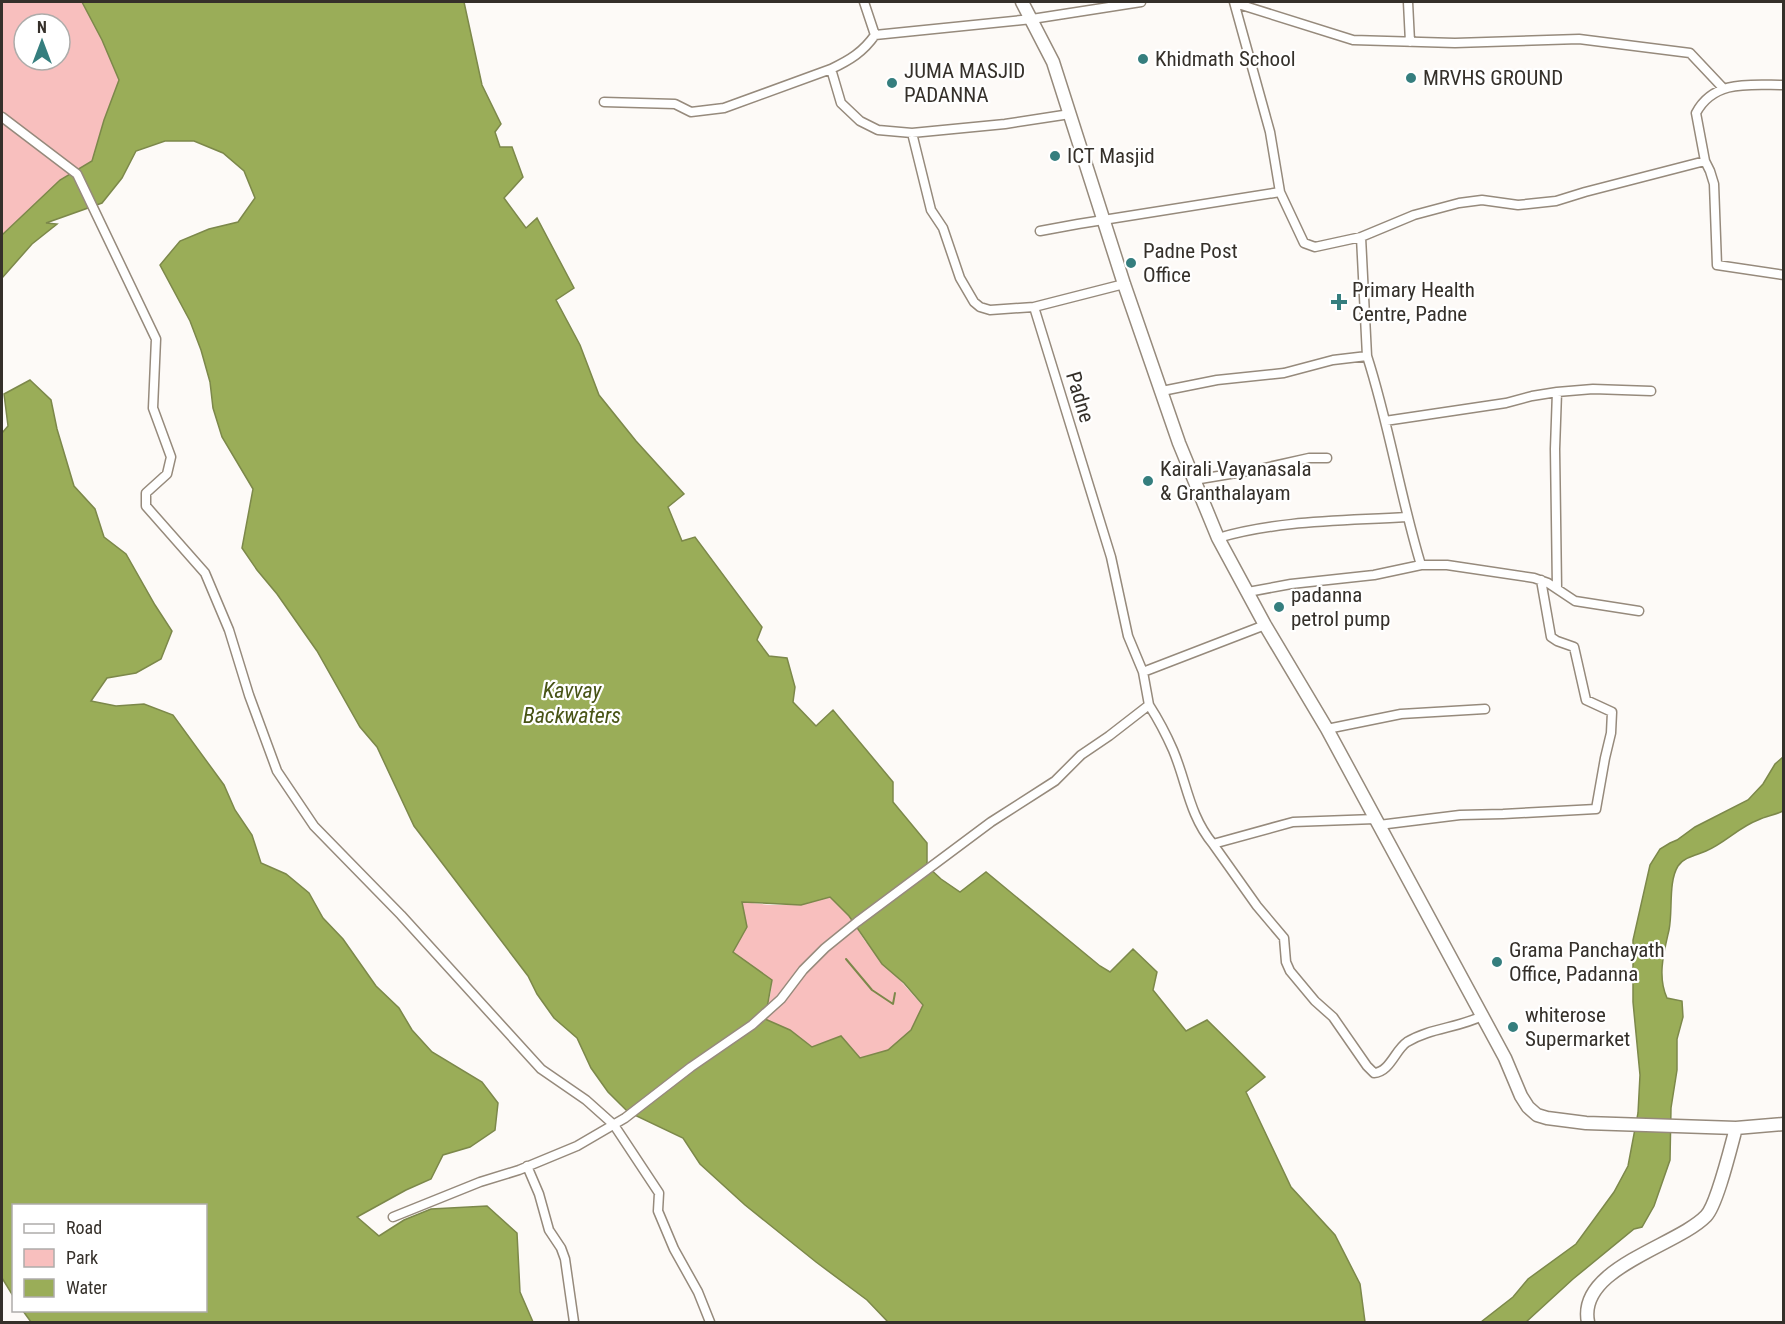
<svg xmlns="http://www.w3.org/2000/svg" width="1785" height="1324" viewBox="0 0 1785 1324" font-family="'Roboto Condensed',sans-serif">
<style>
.green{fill:#f8bfbe;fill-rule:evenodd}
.water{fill:#9aad58;stroke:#7c884a;stroke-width:1.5;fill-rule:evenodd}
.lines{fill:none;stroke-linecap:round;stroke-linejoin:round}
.stream{stroke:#7c884a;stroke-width:2}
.minor-casing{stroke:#968a7c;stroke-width:11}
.secondary-casing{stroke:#968a7c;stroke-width:15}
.minor{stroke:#fff;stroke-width:8}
.secondary{stroke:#fff;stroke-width:12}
.poi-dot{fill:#357e7e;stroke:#fff;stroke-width:2}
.labels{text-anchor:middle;stroke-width:4.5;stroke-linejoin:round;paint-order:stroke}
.poi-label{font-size:21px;fill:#35302a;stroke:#fff;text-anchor:start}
.street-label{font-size:21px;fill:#35302a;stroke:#fff}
.water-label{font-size:22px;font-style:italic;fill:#485416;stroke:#fff}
</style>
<rect width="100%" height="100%" fill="#fdfaf7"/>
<!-- green -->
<path class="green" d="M2,2H82L102,40L119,80L104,120L92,161L60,180L2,235ZM24,24H60V60H24Z
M830,897L849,916L865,941L923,1006L911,1031L888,1050L860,1058L841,1036L812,1047L790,1030L765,1019L771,991L772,980L732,952L747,927L742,902L770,905H801Z"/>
<!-- water -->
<path class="water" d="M82,2H464L482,85L501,124L495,132L500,147H512L523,177L504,198L526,228L537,218L574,288L556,300L580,345L599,395L636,441L684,494L668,507L682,541L695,537L762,627L757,640L769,656L787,658L795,687L793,702L816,726L833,710L893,782V802L927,843V866L941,879L960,892L986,872L1100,966L1110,972L1133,949L1157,972L1153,990L1186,1031L1207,1020L1265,1077L1246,1092L1291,1187L1335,1235L1360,1284L1365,1322H888L867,1300L816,1262L745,1205L700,1164L683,1138L628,1112L608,1092L591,1068L577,1038L554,1018L537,994L528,976L414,826L377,747L360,727L317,651L277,594L257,570L242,548L253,489L222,437L213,408L210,382L201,350L190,321L160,265L180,241L209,229L238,222L255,198L244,171L223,153L194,141H165L136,151L122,178L102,203L46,223L57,224L32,244L2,278V235L60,180L92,161L104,120L119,80L102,40ZM830,897L849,916L882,964L904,983L923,1005L911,1030L888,1050L860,1058L841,1036L812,1047L790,1030L765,1019L772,980L733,952L747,927L742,902L801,905Z
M30,380L51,400L57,429L74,486L95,509L104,537L126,554L155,605L172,631L161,659L136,673L107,678L91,701L116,706L144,704L173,715L224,785L235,810L252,835L261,863L286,874L309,893L323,918L343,939L376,986L399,1008L412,1030L432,1052L482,1082L498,1103L495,1130L470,1147L443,1155L431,1179L406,1190L357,1217L379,1236L404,1220L431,1209L487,1206L517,1233L520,1292L533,1322H31L23,1311L206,1310V1206H14L13,1296L2,1278V433L8,426L4,394Z
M1783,757V811C1775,815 1766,816 1758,820C1739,827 1725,843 1706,851C1697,855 1684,857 1678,866C1668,882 1673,911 1669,930C1664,952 1657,976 1667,998L1682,1001L1683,1017L1677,1039V1070L1671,1108L1670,1160L1654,1206L1642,1227L1634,1229L1573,1279L1526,1322H1481L1513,1297L1528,1279L1576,1244L1614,1192L1628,1166L1638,1113L1640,1075L1633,1002V940L1650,865L1660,849L1670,843L1677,840L1695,827L1748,800L1763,784L1775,764Z"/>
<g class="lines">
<!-- stream -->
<path class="stream" d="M846,959L872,990L893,1004L895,993"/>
<defs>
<path id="minor" d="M1234,2L1270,132L1280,192L1304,243L1315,247L1361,237L1414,215L1459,203L1482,200L1518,205L1556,201L1585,192L1705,161L1696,113C1714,79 1751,85 1784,85
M1408,2L1410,42
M1235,3L1353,40L1455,43L1579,39L1690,53L1723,88
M875,35L1032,19L1141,2
M604,102L675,104L691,112L724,108L831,69
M2,117L77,174L156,339L153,408L171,457L167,474L146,493V506L205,573L229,630L249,695L277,771L314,826L401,915L541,1069L586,1100L614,1125L659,1193L658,1211L674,1249L698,1292L710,1322
M912,133L1005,124L1070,114
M1705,161L1710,171L1714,184L1717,265L1784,275
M1040,231L1078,224L1280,192
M1034,307L1124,284
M1367,356C1389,424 1400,496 1421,565H1447L1534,578L1548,583L1575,601L1639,611
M1162,391L1217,380L1284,373L1333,360L1367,356L1361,237
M1385,421L1506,403L1532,396L1557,392L1593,389L1651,391
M1194,480L1260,469L1309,458H1327
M1218,538C1279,520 1344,521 1406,517
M1557,588L1555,449L1557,392
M1248,592L1291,584L1374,575L1421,565
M1143,672L1265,625
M1149,705C1158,719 1166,734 1173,750C1187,783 1189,815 1213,844L1293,822L1375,819
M1327,729L1401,714L1485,709
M1379,825L1460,815L1503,814L1596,809L1605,758L1611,733L1612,712L1586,700L1574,647L1557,641L1551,637L1541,580
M1213,844L1257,906L1284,938L1286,962L1290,971L1315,1001L1333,1017L1367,1066L1374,1073C1390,1072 1395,1050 1407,1042C1430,1028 1458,1028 1482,1016
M527,1166L539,1194L549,1230L561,1248L565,1259L574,1322
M393,1217L480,1182L519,1170L577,1146L625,1118L691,1067L752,1025L781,999L803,970L825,948L857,922L991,822L1055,781L1081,755L1109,736L1149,705L1143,672L1128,636L1111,557L1034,307L990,310L980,307L974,302L960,278L943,228L931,210L912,133L878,130L860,121L841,103L831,69C850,60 863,52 875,35L864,2"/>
<path id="secondary" d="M1022,2L1053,62L1124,284L1179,443L1218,538L1265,625L1327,729L1505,1058L1521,1096L1528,1107L1537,1115L1547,1118L1586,1123L1736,1128L1784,1124
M1588,1322C1577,1268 1677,1246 1706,1216C1717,1205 1731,1146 1736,1128"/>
</defs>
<!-- minor casing -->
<use href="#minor" class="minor-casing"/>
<!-- secondary casing -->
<use href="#secondary" class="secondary-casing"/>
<!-- minor -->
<use href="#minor" class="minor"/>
<!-- secondary -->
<use href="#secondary" class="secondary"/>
</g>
<!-- markers -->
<g class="poi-dot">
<circle cx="1143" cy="59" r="6"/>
<circle cx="1411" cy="78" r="6"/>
<circle cx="892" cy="83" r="6"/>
<circle cx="1055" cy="156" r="6"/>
<circle cx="1131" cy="263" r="6"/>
<path d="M1336 293h6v6h6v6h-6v6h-6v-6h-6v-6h6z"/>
<circle cx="1148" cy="481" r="6"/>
<circle cx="1279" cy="607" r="6"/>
<circle cx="1497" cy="962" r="6"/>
<circle cx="1513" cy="1027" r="6"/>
</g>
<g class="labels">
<!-- poi labels -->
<g class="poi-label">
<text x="1155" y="66">Khidmath School</text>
<text x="904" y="78">JUMA MASJID<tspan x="904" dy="24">PADANNA</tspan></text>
<text x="1423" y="85">MRVHS GROUND</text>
<text x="1067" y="163">ICT Masjid</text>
<text x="1143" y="258">Padne Post<tspan x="1143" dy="24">Office</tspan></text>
<text x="1352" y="297">Primary Health<tspan x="1352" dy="24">Centre, Padne</tspan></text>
<text x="1160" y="476">Kairali Vayanasala<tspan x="1160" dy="24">&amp; Granthalayam</tspan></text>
<text x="1291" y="602">padanna<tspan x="1291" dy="24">petrol pump</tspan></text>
<text x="1509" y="957">Grama Panchayath<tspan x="1509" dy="24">Office, Padanna</tspan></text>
<text x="1525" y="1022">whiterose<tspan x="1525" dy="24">Supermarket</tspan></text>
</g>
<!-- street labels -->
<g class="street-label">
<text transform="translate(1080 397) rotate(73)" y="7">Padne</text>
</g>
<!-- water labels -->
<g class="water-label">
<text x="572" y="698">Kavvay<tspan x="572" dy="25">Backwaters</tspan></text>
</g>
</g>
<!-- border -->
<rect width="1785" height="1324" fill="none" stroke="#35302a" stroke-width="6"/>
<!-- legend -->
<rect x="12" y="1204" width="195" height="108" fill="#ffffff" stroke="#aeacaa" stroke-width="1.5"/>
<rect x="24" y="1224" width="30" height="9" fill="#ffffff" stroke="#aeacaa" stroke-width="1.5"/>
<text x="66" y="1234" font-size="18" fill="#35302a">Road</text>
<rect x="24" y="1249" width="30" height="18" fill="#f8bfbe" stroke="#aeacaa" stroke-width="1.5"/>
<text x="66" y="1264" font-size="18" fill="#35302a">Park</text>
<rect x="24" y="1279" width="30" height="18" fill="#9aad58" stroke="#aeacaa" stroke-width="1.5"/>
<text x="66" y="1294" font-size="18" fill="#35302a">Water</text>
<!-- north arrow -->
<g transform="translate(42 42)"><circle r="28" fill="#ffffff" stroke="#aeacaa" stroke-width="1.5"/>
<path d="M0-4.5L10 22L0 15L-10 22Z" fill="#357e7e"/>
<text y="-9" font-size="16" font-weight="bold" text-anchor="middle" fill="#35302a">N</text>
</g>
</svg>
